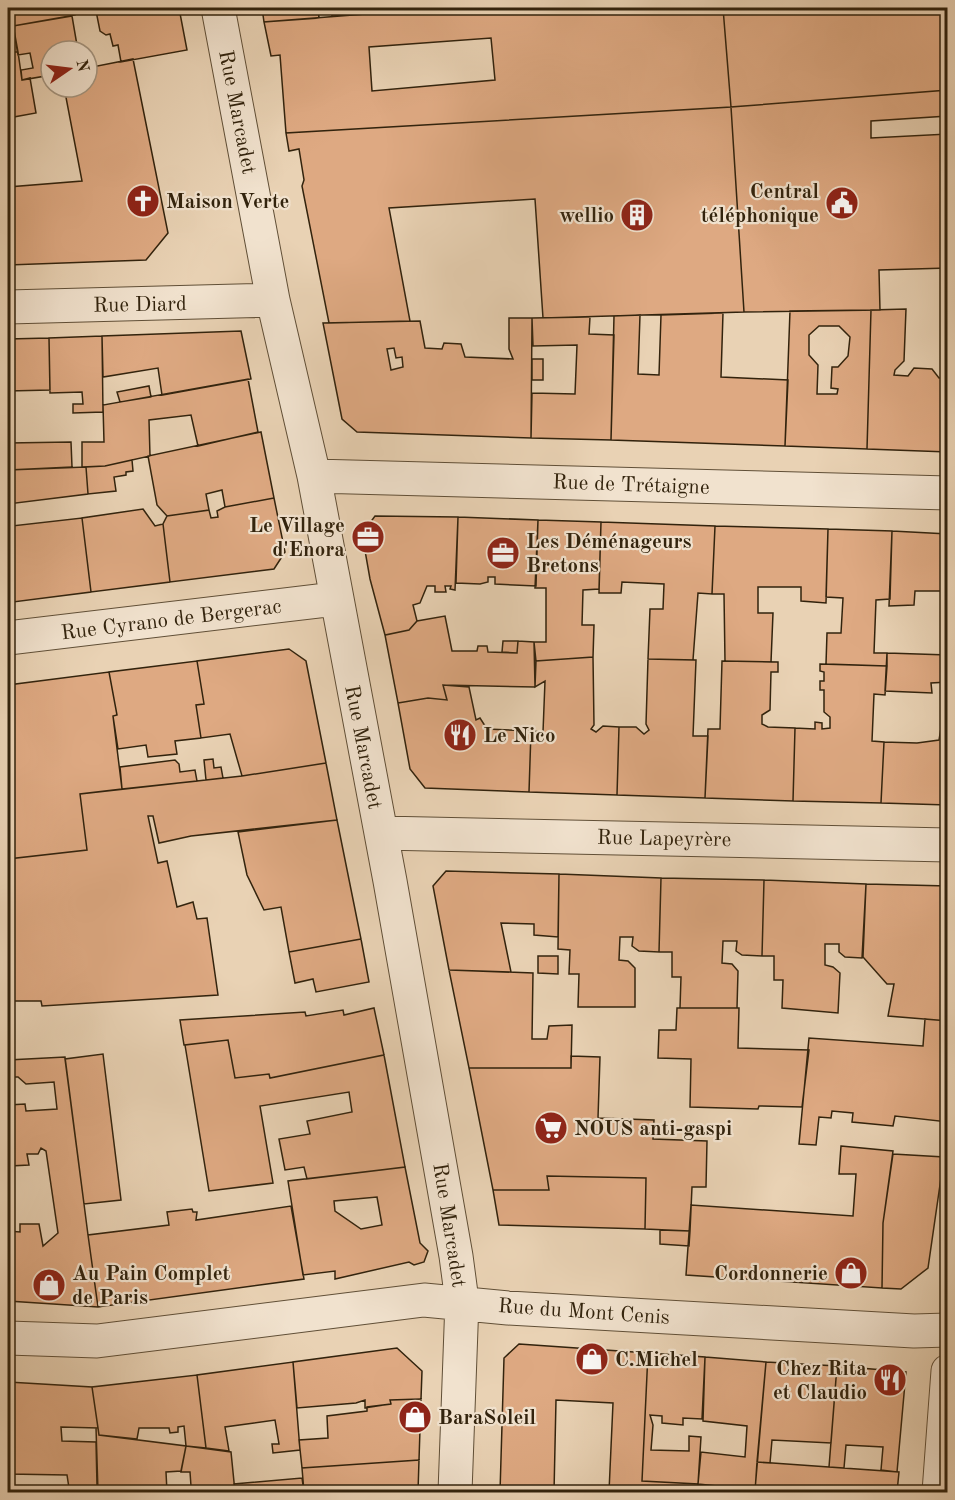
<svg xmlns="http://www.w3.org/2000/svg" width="955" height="1500" viewBox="0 0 955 1500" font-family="'Old Standard TT',serif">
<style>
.building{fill:#dea982;stroke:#32230d;stroke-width:1.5;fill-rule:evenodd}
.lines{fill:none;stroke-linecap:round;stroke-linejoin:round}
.minor-casing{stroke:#604f37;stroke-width:35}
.minor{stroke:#f1e2ce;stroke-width:33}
.labels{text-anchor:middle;stroke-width:4.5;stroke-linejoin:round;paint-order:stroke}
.street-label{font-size:21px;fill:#32230d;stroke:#f1e2ce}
.poi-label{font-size:21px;font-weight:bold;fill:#32230d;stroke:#f1e2ce;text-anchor:start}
</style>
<rect width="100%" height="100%" fill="#e9d2b4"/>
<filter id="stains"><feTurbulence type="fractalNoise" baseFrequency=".00333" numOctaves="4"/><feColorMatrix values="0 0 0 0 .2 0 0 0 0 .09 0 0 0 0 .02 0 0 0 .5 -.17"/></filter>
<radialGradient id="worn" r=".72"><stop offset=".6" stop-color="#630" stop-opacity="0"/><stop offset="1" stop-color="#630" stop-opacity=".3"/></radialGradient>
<!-- building -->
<path class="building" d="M8,8H10L18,52H8Z
M10,8H74L75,15L13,26Z
M117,8H179L187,50L121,62L118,45L113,46L110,34L106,35L100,31L96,11Z
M262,8H318L319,18L264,22Z
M331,8H348V15L332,16Z
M365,8H442L366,14Z
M442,8H723L731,107L286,133L280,55L271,56L264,22ZM491,38L495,80L372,91L369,47Z
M723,8H948V90L731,107Z
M72,16L78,51H51V75L22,80L21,70L33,68L30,53L18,55L13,26Z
M8,52H18L22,80L30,78L36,113L8,118Z
M133,59L168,233L146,260L8,265V187L82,181L64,87H87V68Z
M948,90V116L871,121V138L948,134V268L879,270L880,310L744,312L731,107Z
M731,107L744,312L543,318L535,199L389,208L410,321L329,323L302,186L304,180L299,149L289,151L286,133Z
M906,309L904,361L895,370L894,375L908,376L914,368L932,369L939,378H948V452L867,449L871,310Z
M871,310L867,449L785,446L790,311ZM819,326H839L850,337L848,356L838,367H832L831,388L838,389L837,394H817L818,365L809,355V335Z
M723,313L721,377L788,380L785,446L611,440L614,316L640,315L638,374L659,375L661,315Z
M590,317L589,334L614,335L611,440L531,438L532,393L575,394L577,345L533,346L532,318Z
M509,318H532L531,438L357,432L342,419L323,323L420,321L425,348L442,349L444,343L461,344L465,357L513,359L509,349ZM394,348L396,358L402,357L403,367L391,370L387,349Z
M241,331L251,379L162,395L158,368L103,377L102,336Z
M102,336L103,412L73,413V404H83L82,392L50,393L49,338Z
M49,338L50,390L8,391V339Z
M532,359H543V380H532Z
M248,379L258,432L198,446L191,415L149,420L150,456L105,466L82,467V442H104L103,405Z
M149,386L151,397L120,402L117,392Z
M261,432L274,498L225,507L222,490L206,494L209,510L167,516L157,505L148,456Z
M71,442L72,467L8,470V443Z
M132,460L133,471L126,472V475L114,477L116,491L88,494L86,467L105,466Z
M86,467L88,494L8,504V470Z
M274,498L285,552L274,569L170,582L163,524L167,516L209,510L211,518L218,517L217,511L225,507Z
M8,509L12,526L82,518L91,592L13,602L8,558Z
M143,509L155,526L163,524L170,582L91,592L82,518Z
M375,516L458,517L455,590L450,589L451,586H445L446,592H435V586H427L420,603L413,605L417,621L409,630L385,635L370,579L364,545V531Z
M458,517L538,520L536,586L495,584V577H488V582L480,584L456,583Z
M538,520L601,522L599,589L583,590L582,625H594L593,657L536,661L534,642H546V588H535Z
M601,522L715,526L712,594L698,593L693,660L648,659L650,609H663L664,584L622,582L621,593H599Z
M715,526L828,529L826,603L801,601V587H758V613H773L771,662L725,661L724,594H712Z
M828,529L892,531L890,599L876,600L874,653H887V666L826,664L827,633H841L843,598L826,597Z
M892,531L948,534V591H915L914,605L889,606Z
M8,558L13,602L8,603Z
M445,616L452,651H477L478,646H487L488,652L517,653L518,641L534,642L535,687L443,685L447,700L428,698L398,703L385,635L409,630L417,621Z
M503,641H518L517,653L502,652Z
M289,649L306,661L326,763L242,776L230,734L201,738L196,705L204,704L197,661Z
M887,653L948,655V682L931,683L932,693L885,691Z
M593,657L594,725L591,729L596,732L603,726L619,727L617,795L529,792L531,731L543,732L545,681L535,687L536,661Z
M648,659L696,660L693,736H708L705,798L617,795L619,727H636L644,734L649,730L646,724Z
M197,661L204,704L196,705L201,738L175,741L177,754L148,757L146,745L118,749L113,716L117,715L109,672Z
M722,661L778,662V672H771L770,710L762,715V724L768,727L795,728L793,801L705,798L708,729H720Z
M820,664L887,666L885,695L874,694L872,741L884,742L881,803L793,801L795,728L815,729V722L822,723V729L830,728V717L824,712V690H820V681H824V672L820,671Z
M109,672L117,715L113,716L122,789L80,794L87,850L8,859V685Z
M443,685L469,687L476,720L480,718L487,729L531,731L529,792L425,788L410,769L398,703L428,698L447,700Z
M948,691V728H941L946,692Z
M941,728H948V805L881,803L884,742L917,743L939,740Z
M213,759L214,768L221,767L223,778L206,780L204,760Z
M175,760L179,764L180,772L195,770L197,781L122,789L120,767Z
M326,763L337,820L191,836L159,843L153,816H148L158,863L167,861L177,907L193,902L197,919L207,918L218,995L42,1006L41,1001H8V859L87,850L80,794L242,776Z
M337,820L361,939L289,952L281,907L264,910L247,875L238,832Z
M446,871L559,874L558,937L534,935V924L501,923L511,972L449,970L433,886Z
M559,874L661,878L659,952L639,951L632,946L633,937H620L619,960L628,961L635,968V1007H578L579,974H569L570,950L558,949Z
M661,878L764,880L762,956L742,955L736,951L737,941H723L722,963L732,964L738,971L737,1008H680L681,977H672V952H659Z
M764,880L866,884L862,958L845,957L839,952V944H825V965L833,967L840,973L838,1013L782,1008L783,980H774V956H762Z
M866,884L948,886V1021L888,1016L894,984H887L863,957Z
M361,939L369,982L316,992L313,979L295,983L289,952Z
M538,956H558V974L538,973Z
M449,970L533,973L532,1039H547L549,1026L572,1025L571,1068H469Z
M374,1008L384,1055L270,1078L269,1074L235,1078L228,1040L184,1045L180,1020L305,1012L306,1016L343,1010L344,1015Z
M677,1008H739L738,1048L809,1050L802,1107L759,1106L758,1109L690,1107L691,1059L658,1058L659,1030H676Z
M925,1019L948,1021V1122L895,1116L893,1126L852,1122L853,1113L832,1111L831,1118L819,1117L816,1145L799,1144L809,1038L923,1046Z
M228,1040L235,1078L269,1074L270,1078L384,1055L405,1167L307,1179L304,1167L285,1170L279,1139L310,1134L307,1121L352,1112L349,1092L260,1106L273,1183L209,1191L185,1045Z
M103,1054L121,1200L84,1204L65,1059Z
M571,1056L600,1057L598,1118L654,1120L653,1139L707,1141L706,1187H692L690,1231L645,1229L646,1178L547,1176L549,1190H493L469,1068H571Z
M65,1057L88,1235L98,1307L8,1301V1231L20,1232V1224H39L43,1246L58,1233L46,1151L41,1148L38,1154H27L29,1165L10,1166L11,1168H8V1105L25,1104L26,1111L57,1109L54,1082L26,1084L18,1077H8V1060Z
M841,1146L893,1151L883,1223L882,1288L686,1275L691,1205L853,1216L856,1174H839Z
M893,1154L944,1157L928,1268L901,1289L882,1288L883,1223Z
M405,1167L420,1243L428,1251L424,1262L414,1265L409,1262L335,1279V1271L303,1275L288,1181ZM377,1197L382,1225L361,1229L335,1211L334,1201Z
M547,1176L646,1178L645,1229L499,1225L493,1190H549Z
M291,1206L304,1279L98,1307L88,1235L169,1225L167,1212L192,1209L193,1212H197L196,1220Z
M660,1230L690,1231L689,1246L660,1244Z
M519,1344L648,1353L642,1481L698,1484L697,1492H609L613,1403L556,1400L554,1492H500L504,1358Z
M397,1348L422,1371L421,1399L390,1400L391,1404L365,1408V1400L356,1403L297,1408L293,1362Z
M648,1353L705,1357L702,1419L683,1418V1425L662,1423V1416L650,1415L653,1425L651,1450L689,1451V1436L701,1437L698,1484L642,1481Z
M705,1357L766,1362L755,1490L698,1484L701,1452L745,1457L747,1426L703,1421Z
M293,1362L300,1450L273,1453L272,1444H279L275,1420L225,1427L229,1451L206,1448L197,1375Z
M766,1362L837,1366L831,1443L772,1440L770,1463L757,1462Z
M837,1366L906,1372L897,1472L881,1470L883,1447L846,1445L844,1468L829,1467Z
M197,1375L206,1448L186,1446L184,1426L178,1427V1432L170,1433L169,1428H139L137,1439L99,1435L92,1387Z
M8,1382L92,1387L98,1428L61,1427L62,1441L96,1442L97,1486L69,1488L67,1475L8,1474Z
M421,1399L419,1460L302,1468L299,1440L328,1438L327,1416L367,1411V1407L391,1404L390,1400Z
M96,1428H98L99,1435L186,1446L181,1471L166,1472L167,1492H98Z
M186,1446L231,1452L235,1492H167V1488L191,1486L190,1472H181Z
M419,1460L418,1492H304L302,1468Z
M757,1462L899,1472L897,1492H755Z
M302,1478L304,1492H235L234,1484Z
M698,1484L755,1490V1492H697Z
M97,1486L98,1492H65V1488Z"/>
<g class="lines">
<defs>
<path id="minor" d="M218,8L273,300L314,476L390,881L456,1256L462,1301L455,1492
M8,307L273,300
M314,476L948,493
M8,638L335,599
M381,833L948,845
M8,1338L97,1341L424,1300L508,1308L914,1331L948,1330
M939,1492L948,1371"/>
</defs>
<!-- minor casing -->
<use href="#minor" class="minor-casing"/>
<!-- minor -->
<use href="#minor" class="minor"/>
</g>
<!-- icons -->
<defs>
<symbol id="church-disc" viewBox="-11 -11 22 22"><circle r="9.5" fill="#8f2418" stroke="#f1e2ce"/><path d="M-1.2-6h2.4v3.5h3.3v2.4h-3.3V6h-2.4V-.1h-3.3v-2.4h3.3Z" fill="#fff"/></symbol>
<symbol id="civic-disc" viewBox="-11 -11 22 22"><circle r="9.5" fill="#8f2418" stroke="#f1e2ce"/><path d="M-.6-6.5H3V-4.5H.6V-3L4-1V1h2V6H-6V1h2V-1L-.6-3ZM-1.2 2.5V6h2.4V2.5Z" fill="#fff"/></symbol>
<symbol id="building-disc" viewBox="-11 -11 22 22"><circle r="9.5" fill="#8f2418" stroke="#f1e2ce"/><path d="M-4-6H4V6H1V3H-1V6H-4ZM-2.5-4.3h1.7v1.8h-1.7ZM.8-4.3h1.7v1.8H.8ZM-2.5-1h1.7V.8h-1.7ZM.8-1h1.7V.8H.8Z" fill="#fff"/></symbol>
<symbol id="office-disc" viewBox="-11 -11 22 22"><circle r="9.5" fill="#8f2418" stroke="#f1e2ce"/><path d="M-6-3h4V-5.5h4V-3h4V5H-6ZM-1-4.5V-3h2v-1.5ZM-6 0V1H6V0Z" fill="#fff"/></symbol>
<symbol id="restaurant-disc" viewBox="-11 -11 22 22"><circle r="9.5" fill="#8f2418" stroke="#f1e2ce"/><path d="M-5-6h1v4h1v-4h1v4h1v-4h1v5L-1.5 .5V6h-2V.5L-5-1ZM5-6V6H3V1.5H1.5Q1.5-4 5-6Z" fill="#fff"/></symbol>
<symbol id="supermarket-disc" viewBox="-11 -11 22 22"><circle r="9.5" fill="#8f2418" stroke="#f1e2ce"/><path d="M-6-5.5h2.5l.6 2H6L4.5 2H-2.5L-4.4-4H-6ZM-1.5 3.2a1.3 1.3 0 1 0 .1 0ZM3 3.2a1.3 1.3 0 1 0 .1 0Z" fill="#fff"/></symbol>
<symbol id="shop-disc" viewBox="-11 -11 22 22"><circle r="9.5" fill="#8f2418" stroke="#f1e2ce"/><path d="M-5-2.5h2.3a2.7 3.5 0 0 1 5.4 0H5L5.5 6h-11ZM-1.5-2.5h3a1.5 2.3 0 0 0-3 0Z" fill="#fff"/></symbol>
</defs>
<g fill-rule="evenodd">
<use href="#church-disc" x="124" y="182" width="38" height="38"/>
<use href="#civic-disc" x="823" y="184" width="38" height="38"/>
<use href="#building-disc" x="618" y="196" width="38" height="38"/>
<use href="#office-disc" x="349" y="518" width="38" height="38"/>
<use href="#office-disc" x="484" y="534" width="38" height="38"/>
<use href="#restaurant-disc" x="441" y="716" width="38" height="38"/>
<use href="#supermarket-disc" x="532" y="1109" width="38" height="38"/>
<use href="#shop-disc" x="832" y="1254" width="38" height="38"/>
<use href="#shop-disc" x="30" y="1266" width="38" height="38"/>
<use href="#shop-disc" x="573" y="1340" width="38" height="38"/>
<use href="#restaurant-disc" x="871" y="1361" width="38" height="38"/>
<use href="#shop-disc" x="396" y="1398" width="38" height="38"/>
</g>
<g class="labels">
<!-- street labels -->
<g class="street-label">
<text transform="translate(238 112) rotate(79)" y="7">Rue Marcadet</text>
<text transform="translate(140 304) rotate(-1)" y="7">Rue Diard</text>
<text transform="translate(631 484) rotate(2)" y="7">Rue de Trétaigne</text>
<text transform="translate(171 619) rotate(-7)" y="7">Rue Cyrano de Bergerac</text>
<text transform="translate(364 747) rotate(79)" y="7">Rue Marcadet</text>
<text transform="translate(664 838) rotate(1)" y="7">Rue Lapeyrère</text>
<text transform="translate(450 1225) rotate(81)" y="7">Rue Marcadet</text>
<text transform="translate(584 1311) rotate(4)" y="7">Rue du Mont Cenis</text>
</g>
<!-- poi labels -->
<g class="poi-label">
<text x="819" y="198" text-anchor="end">Central<tspan x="819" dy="24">téléphonique</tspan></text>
<text x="166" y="208">Maison Verte</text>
<text x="614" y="222" text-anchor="end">wellio</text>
<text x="345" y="532" text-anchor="end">Le Village<tspan x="345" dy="24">d'Enora</tspan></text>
<text x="526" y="548">Les Déménageurs<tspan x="526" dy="24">Bretons</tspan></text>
<text x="483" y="742">Le Nico</text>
<text x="574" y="1135">NOUS anti-gaspi</text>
<text x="72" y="1280">Au Pain Complet<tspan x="72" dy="24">de Paris</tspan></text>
<text x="828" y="1280" text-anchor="end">Cordonnerie</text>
<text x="615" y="1366">C.Michel</text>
<text x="867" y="1375" text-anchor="end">Chez Rita<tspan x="867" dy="24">et Claudio</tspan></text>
<text x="438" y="1424">BaraSoleil</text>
</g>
</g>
<!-- margin -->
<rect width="955" height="1500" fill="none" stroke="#e9d2b4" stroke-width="30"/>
<rect x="9" y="9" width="937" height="1482" fill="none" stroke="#32230d" stroke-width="3"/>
<rect x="15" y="15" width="925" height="1470" fill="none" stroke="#32230d" stroke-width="1.5"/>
<!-- north arrow -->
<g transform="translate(69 69) rotate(76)"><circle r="28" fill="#f1e2ce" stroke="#a59681" stroke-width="1.5"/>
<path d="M0-4.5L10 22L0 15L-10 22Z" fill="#8f2418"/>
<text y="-9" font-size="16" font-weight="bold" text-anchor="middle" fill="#32230d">N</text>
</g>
<rect width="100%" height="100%" filter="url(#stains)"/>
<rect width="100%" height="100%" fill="url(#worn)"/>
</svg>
